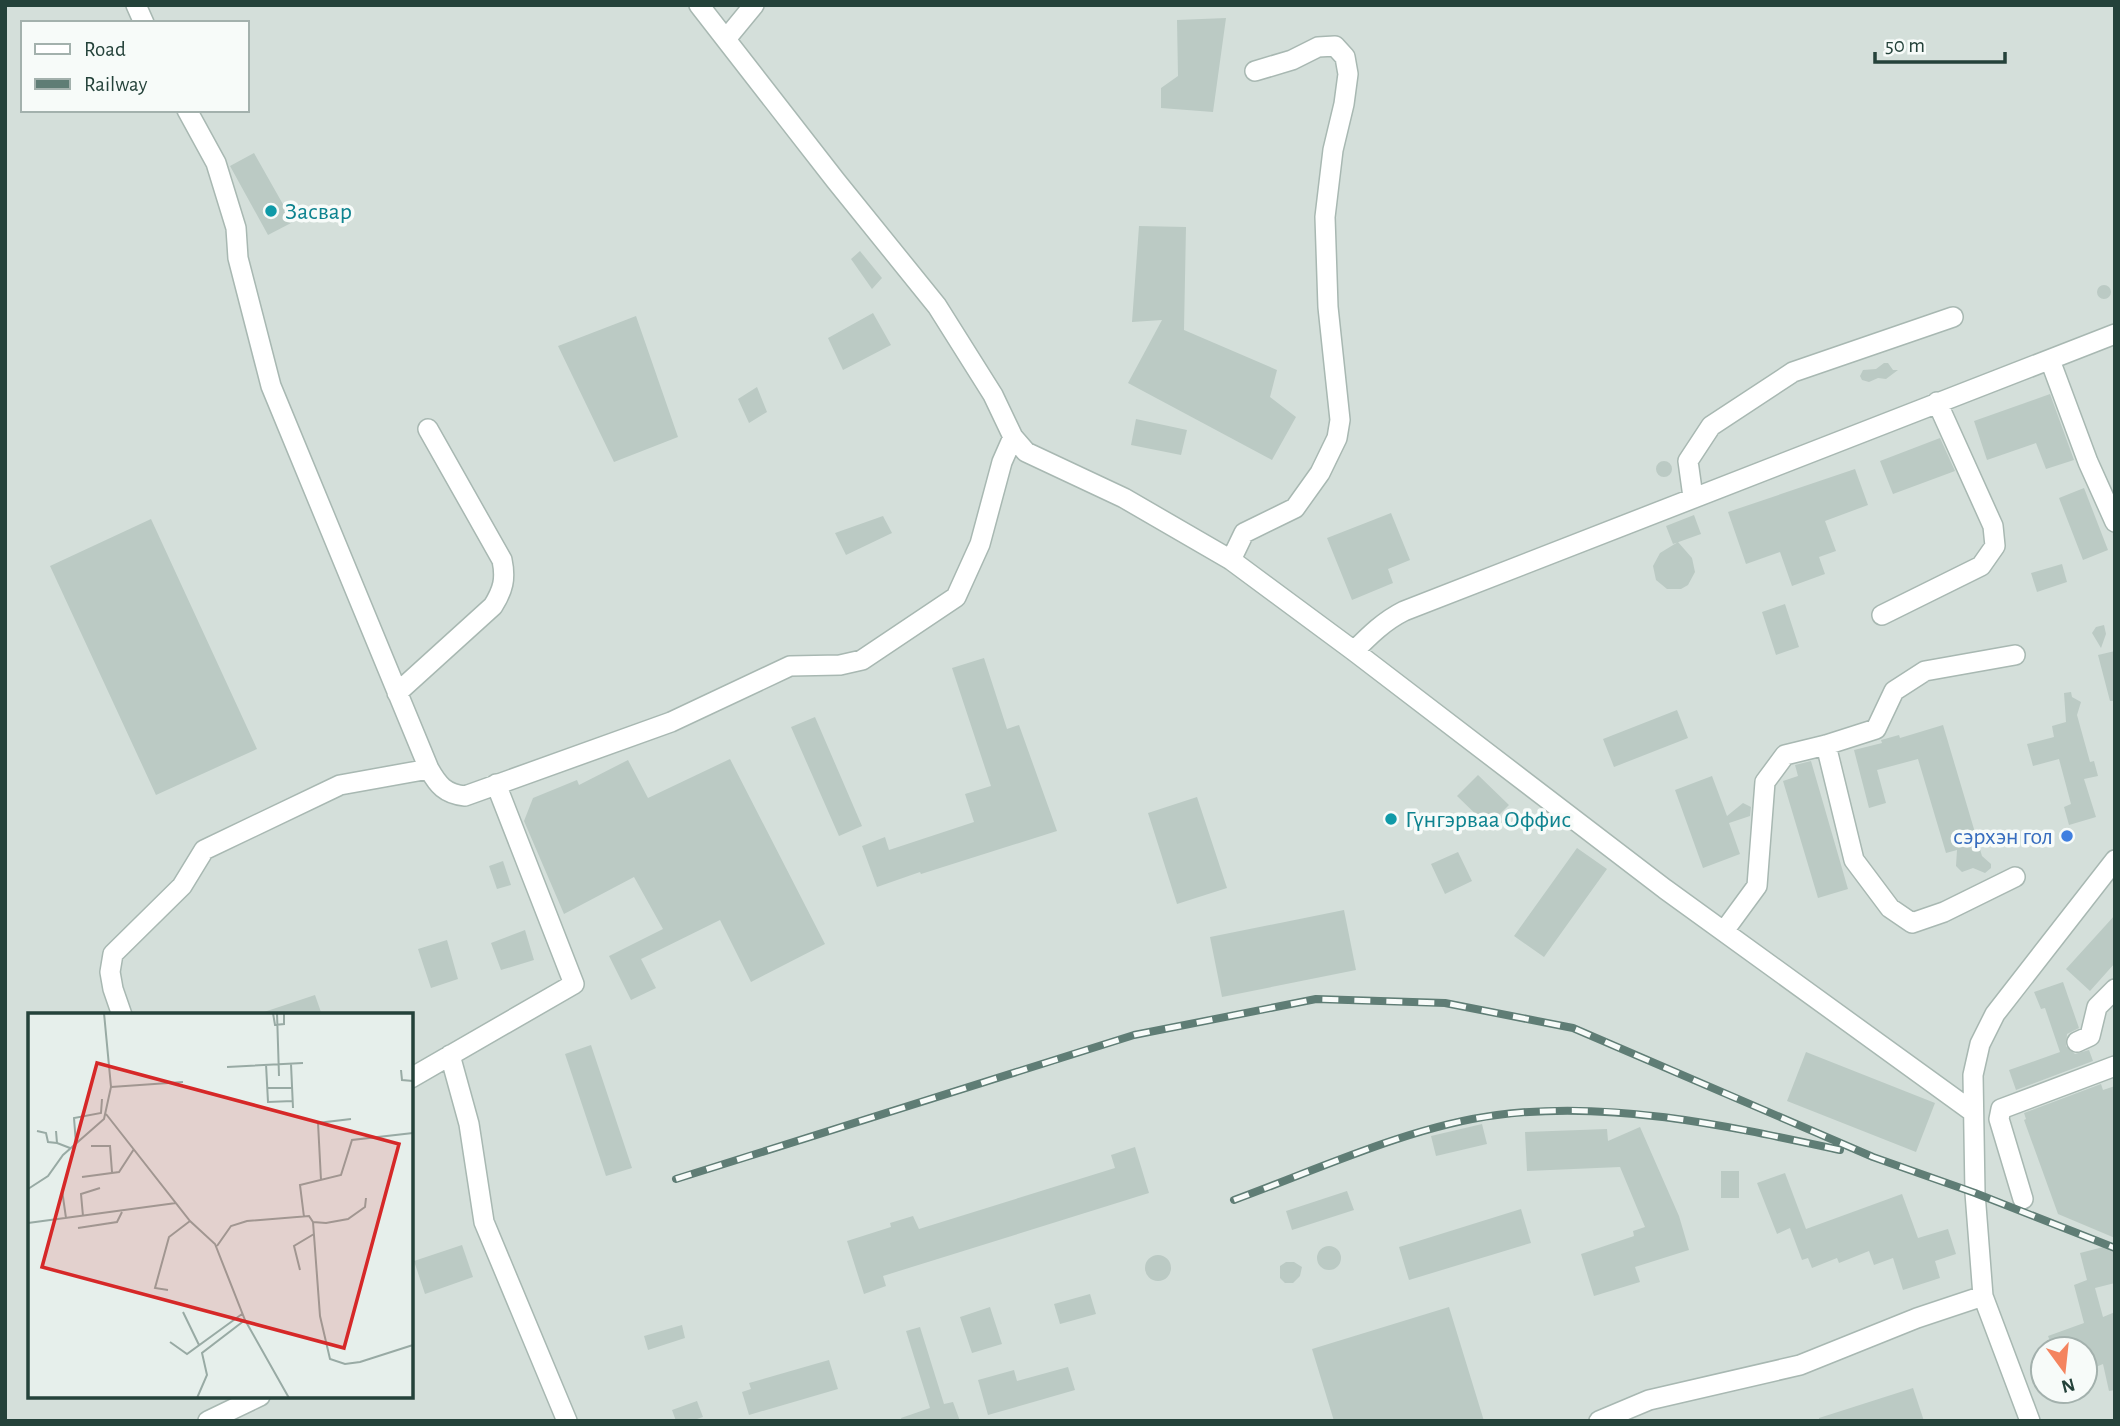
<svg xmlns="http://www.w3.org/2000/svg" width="2120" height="1426" viewBox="0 0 2120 1426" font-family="'Alegreya Sans',sans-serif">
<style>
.built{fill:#d4dfda;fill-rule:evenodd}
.building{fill:#bbcac4}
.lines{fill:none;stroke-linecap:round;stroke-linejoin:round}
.minor-casing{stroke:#a8b8b2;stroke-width:22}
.minor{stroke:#fff;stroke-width:19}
.rail-casing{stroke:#5f7d75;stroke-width:8}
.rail{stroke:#f7fbf9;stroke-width:5;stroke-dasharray:16;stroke-linecap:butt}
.culture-dot{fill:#0f9aa8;stroke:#f7fbf9;stroke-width:2.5}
.shop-dot{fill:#3f7fe0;stroke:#f7fbf9;stroke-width:2.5}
.labels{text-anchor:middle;stroke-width:7;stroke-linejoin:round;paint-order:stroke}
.culture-label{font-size:24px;fill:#0d838f;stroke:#f7fbf9;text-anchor:start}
.shop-label{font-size:24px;fill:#366cbe;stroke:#f7fbf9;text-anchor:end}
.inset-road{fill:none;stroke:#98aaa4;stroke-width:2}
.view{fill:#d62828;fill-opacity:0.15;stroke:#d62828;stroke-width:3.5}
.inset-edge{fill:none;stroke:#24423a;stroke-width:3.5}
</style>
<rect width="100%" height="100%" fill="#e6efeb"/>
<!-- built -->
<path class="built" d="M5,5H2115V1421H5ZM23,23H247V110H23ZM30,1015H411V1396H30ZM2043,1349H2085V1391H2043Z"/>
<!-- building -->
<path class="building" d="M1226,18L1213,112L1161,108V88L1178,76L1177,20Z
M254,153L293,222L268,235L230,166Z
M1139,226L1186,227L1184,330L1277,370L1270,397L1296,417L1272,460L1128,383L1162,320L1132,322Z
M860,251L882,278L872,289L851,259Z
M2097 292a7 7 0 1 1 14 0a7 7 0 1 1-14 0Z
M873,313L891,345L843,370L828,338Z
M636,316L678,437L614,462L558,346Z
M1884,363H1888L1893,370H1898L1886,379L1878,378L1869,382L1862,380L1860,376L1863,370L1876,369Z
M757,387L767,412L749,423L738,399Z
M2050,394L2074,460L2046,469L2036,443L1987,460L1974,421Z
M1136,419L1187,430L1181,455L1131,445Z
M1940,438L1955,471L1893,494L1880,461Z
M1656 469a8 8 0 1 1 16 0a8 8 0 1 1-16 0Z
M1855,469L1868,505L1825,521L1836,551L1819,557L1825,574L1792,586L1780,552L1746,564L1728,512Z
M2084,488L2108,550L2083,560L2059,498Z
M1391,513L1410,560L1388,569L1393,583L1352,600L1327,538Z
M1694,515L1701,534L1673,544L1666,526Z
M883,516L892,533L846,555L835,533Z
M151,519L257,749L156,795L50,566Z
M1678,542L1692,558L1695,572L1688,585L1681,589H1667L1656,580L1653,566L1660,553Z
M2062,564L2067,582L2037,592L2031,573Z
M1785,604L1799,647L1776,655L1762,612Z
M2104,625L2106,634L2101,648L2092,633L2096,627Z
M2115,651V701H2110L2098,655Z
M984,658L1007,729L1019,725L1057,831L921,874L920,872L877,887L862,846L885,837L889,850L974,822L965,794L991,786L952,668Z
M2071,692L2072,697L2081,702L2077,715L2090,762L2094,761L2098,776L2084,779L2096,817L2069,825L2064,807L2071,804L2059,759L2033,766L2027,744L2054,737L2052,726L2066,722L2064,693Z
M1677,710L1688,738L1614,767L1603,739Z
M815,717L862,826L839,836L791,727Z
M1943,725L1982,856L1991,864V868L1985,873L1973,868L1962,872L1956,866L1957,850L1946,853L1918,759L1877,770L1886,803L1869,808L1854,750L1882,743L1881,740L1899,735L1900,738Z
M730,759L825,944L751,982L720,920L641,959L656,988L631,1000L609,956L663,929L634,877L564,914L524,821L533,798L577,780L579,785L628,760L648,798Z
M1811,761L1848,889L1818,898L1783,781L1798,776L1795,765Z
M1478,775L1509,805L1488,826L1457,796Z
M1712,776L1727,816L1743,803L1751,807L1750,816L1729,823L1740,854L1703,868L1675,790Z
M1197,797L1227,888L1177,904L1148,813Z
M1577,848L1607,869L1544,957L1514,936Z
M1458,852L1472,881L1445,894L1431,864Z
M503,861L511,885L497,889L489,866Z
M1344,910L1356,970L1222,997L1210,937Z
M2115,915V963L2090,991L2066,969Z
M525,930L534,960L501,970L491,943Z
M447,940L458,979L431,988L418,949Z
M2063,982L2079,1028L2067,1034L2066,1046L2075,1054L2089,1050L2093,1061L2016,1090L2009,1070L2060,1052L2045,1008L2041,1009L2034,992Z
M315,995L322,1015H264V1012Z
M591,1045L632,1168L606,1176L565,1054Z
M1806,1052L1935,1103L1916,1152L1787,1101Z
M2101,1084L2103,1090L2115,1086V1238L2058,1214L2024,1120L2026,1119L2024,1113Z
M1482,1124L1487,1144L1436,1156L1431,1136Z
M1640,1127L1679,1216L1689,1250L1635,1267L1640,1282L1594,1296L1581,1254L1634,1236L1633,1231L1645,1227L1620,1167L1527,1171L1525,1132L1607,1129L1608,1141Z
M1135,1147L1149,1193L883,1276L886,1286L864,1294L847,1241L891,1227L890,1223L913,1216L919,1229L1115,1168L1111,1155Z
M1721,1171H1739V1198H1721Z
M1785,1173L1806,1229L1902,1194L1918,1238L1948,1229L1956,1254L1935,1261L1940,1278L1903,1290L1893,1258L1874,1265L1869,1251L1839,1263L1837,1258L1812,1268L1808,1258L1802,1260L1790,1228L1777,1234L1757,1183Z
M1347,1191L1354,1210L1292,1230L1286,1211Z
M1521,1209L1531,1243L1409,1280L1399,1247Z
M2115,1244V1283L2095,1288L2103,1317L2115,1312V1390L2109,1391L2103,1364L2091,1369L2081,1343L2062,1349H2053L2048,1336L2084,1323L2074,1285L2087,1280L2080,1253Z
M462,1245L473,1277L425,1294L414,1261Z
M1317 1258a12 12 0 1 1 24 0a12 12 0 1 1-24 0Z
M1145 1268a13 13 0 1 1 26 0a13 13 0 1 1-26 0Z
M1286,1262H1294L1302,1267L1300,1276L1293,1283H1285L1280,1278V1266Z
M1090,1294L1096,1314L1060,1324L1054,1304Z
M990,1307L1002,1344L972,1353L960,1317Z
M1449,1307L1484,1421H1334L1312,1349Z
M682,1325L685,1338L648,1350L644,1336Z
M920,1327L944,1404L953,1402L960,1421H902L901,1418L930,1408L906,1331Z
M829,1360L838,1389L749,1415L742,1392L751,1389L749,1383Z
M1068,1367L1075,1390L988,1415L978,1380L1014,1370L1017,1381Z
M1913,1388L1924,1421H1819V1418Z
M697,1401L703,1417L691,1421H676L672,1410Z"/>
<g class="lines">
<defs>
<path id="minor" d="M136,5L144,23
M699,5L836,181L937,306L993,395L1013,437L1026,452L1124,498L1231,560L1354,651L1665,889L1973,1112
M726,39L754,5
M187,110L216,163L236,228L238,258L271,386L429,769C438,785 445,794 465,796L671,722L790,666L840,665L862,660L956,597L980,544L1002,462L1013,437
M2050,360L2088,462L2115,522
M1693,497L1688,461L1711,426L1793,372L1953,317
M1231,560L1244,533L1295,508L1320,473L1337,438L1340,420L1328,307L1325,217L1333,150L1344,104L1348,74L1345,57L1335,46L1318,47L1292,60L1255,71
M1882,615L1981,566L1995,546L1993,526L1937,402
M1354,651C1370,635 1384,621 1404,611L2115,334
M397,693L493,606C503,590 506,579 502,560L428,429
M1826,745L1854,860L1890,908L1912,923L1944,912L2015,877
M1724,931L1757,886L1765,782L1785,755L1826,745L1876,729L1894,691L1925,671L2015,655
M122,1015L113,989L110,972L113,954L182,886L204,850L340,785L429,769
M2077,1042L2090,1036L2097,1007L2115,989
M450,1055L469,1124L484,1222L567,1421
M411,1078L574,984L496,784
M2023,1199L1999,1119L2001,1109L2115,1066
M208,1421L260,1396
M1599,1421L1649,1400L1800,1365L1917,1318L1983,1296
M2030,1421L1983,1296L1975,1193L1973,1075L1980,1044L1995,1014L2115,860"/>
</defs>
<!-- minor casing -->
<use href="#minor" class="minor-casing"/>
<!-- minor -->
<use href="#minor" class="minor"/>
<defs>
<path id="rail" d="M676,1179L1134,1035L1316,999L1445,1003L1573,1028L1873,1157L1975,1193L2115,1248
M1234,1200C1316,1170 1411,1126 1497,1115C1612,1100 1728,1126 1840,1150"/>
</defs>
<!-- rail casing -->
<use href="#rail" class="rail-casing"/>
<!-- rail -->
<use href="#rail" class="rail"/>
</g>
<!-- markers -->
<g class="culture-dot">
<circle cx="271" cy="211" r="7"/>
<circle cx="1391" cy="819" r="7"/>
</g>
<circle class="shop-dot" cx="2067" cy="836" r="7"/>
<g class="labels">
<!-- culture labels -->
<g class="culture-label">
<text x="285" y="219">Засвар</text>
<text x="1405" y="827">Гүнгэрваа Оффис</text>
</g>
<!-- shop labels -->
<g class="shop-label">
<text x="2053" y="844">сэрхэн гол</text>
</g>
</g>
<!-- overview -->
<g transform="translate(28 1013)">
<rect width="385" height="385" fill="#e6efeb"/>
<path class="inset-road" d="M245,0L247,12L256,11V0M249,0L251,63M238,51L240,89L265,88M263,51L265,95M199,54L275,50M373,57L374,67L385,68M83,74L155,69M239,75H264M78,101L162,208L187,231L217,307L261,385M9,118L18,120L20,129L29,130M28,118L29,130L42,135M48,131L46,105L73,100L74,86M63,133H82L84,159M54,164L91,159L106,136M293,167L290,110L323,106M0,176L20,163L35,142L76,106L83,74L76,0M34,177L38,205M55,203L53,181L72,175M276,204L272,172L313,162L324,127L385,120M285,209L292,303L302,346L317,351L332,349L385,332M0,210L148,190M50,215L89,209L94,199M189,233L203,213L219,208L281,203L285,209L298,210L320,206L337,194L338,185M272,257L266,233L286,221M140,277L127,275L141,224L162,208M155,299L171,332M142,329L159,341L214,301M169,385L179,362L174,340L217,307"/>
<path class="view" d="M69,50L371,131L316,335L14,254Z"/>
<rect width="385" height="385" class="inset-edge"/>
</g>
<!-- border -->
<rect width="2120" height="1426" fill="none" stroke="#24423a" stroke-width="14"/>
<!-- legend -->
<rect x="21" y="21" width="228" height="91" fill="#f7fbf9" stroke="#a3b1ad" stroke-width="2"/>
<rect x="35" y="44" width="35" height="10" fill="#ffffff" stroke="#a3b1ad" stroke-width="2"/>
<text x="84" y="56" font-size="21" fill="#24423a">Road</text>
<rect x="35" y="79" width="35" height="10" fill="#5f7d75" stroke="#a3b1ad" stroke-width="2"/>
<text x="84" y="91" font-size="21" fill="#24423a">Railway</text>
<!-- north arrow -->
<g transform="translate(2064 1370) rotate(165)"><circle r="33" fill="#f7fbf9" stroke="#a3b1ad" stroke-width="2"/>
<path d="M0-5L12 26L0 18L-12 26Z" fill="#f4845f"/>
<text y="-10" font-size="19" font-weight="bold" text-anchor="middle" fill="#24423a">N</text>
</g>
<!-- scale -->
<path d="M1875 52v10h130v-10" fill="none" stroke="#24423a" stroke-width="3.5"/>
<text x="1885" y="52" font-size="21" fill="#24423a" stroke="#f7fbf9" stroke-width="5" paint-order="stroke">50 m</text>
</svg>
